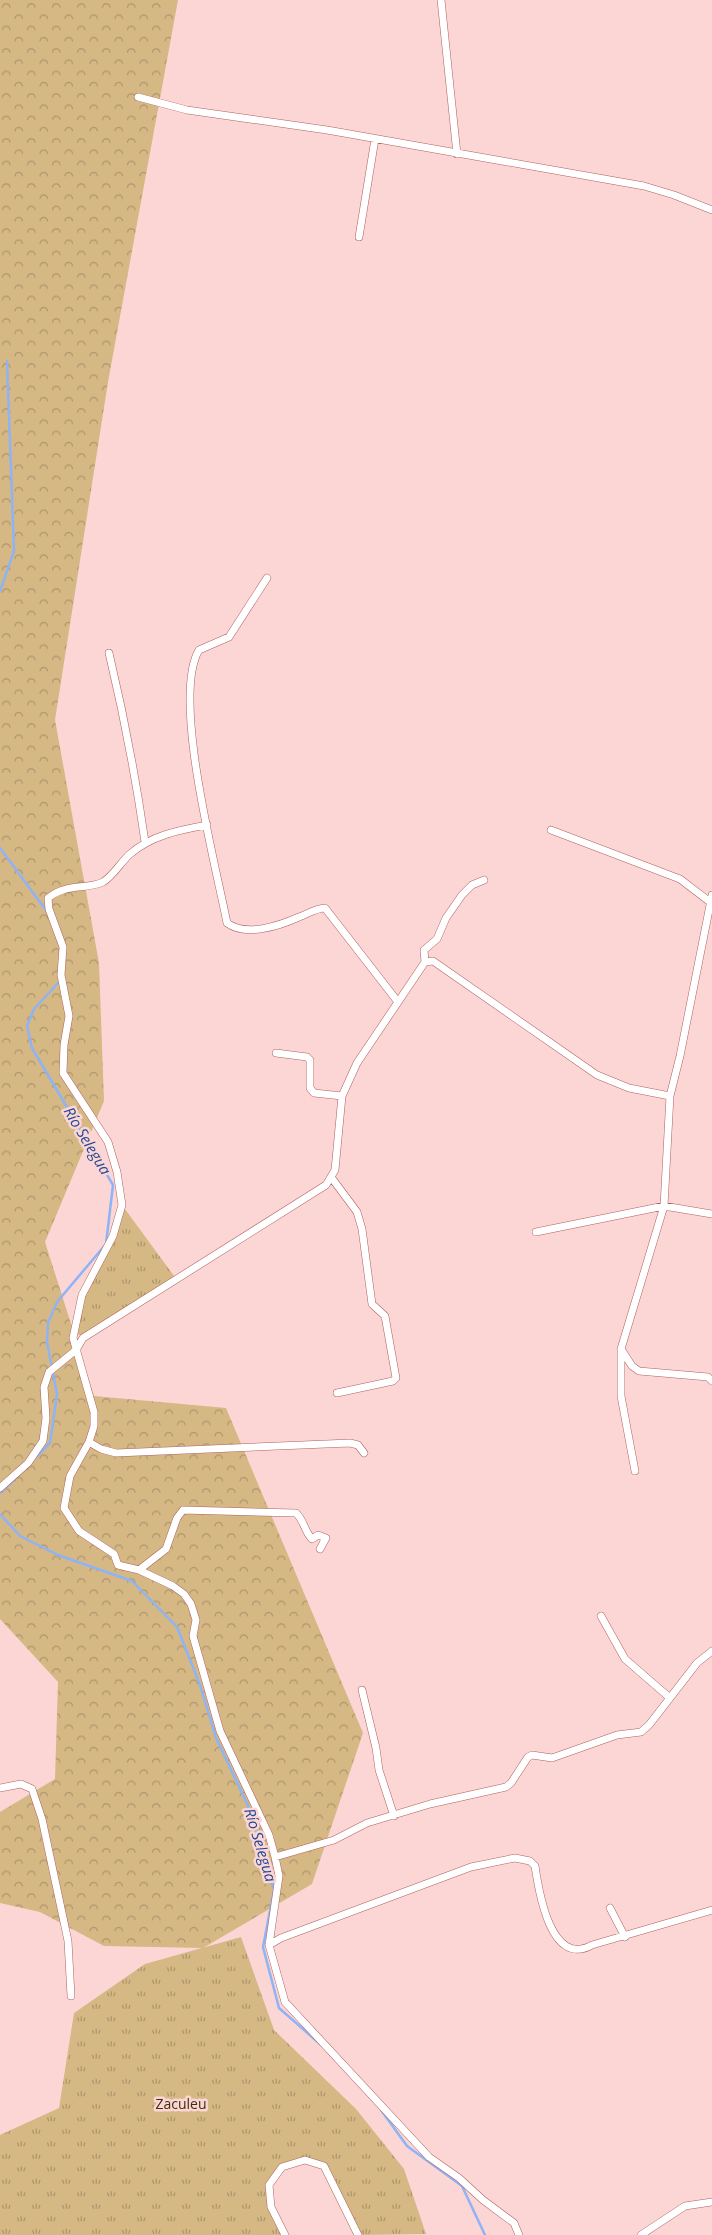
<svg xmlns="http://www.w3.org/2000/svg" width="712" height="2235" viewBox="0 0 712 2235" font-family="'Open Sans',sans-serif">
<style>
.forest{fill:url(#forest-crowns)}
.park{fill:url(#park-tufts)}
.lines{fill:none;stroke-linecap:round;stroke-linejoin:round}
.stream{stroke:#8eb3f6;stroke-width:2.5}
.street-casing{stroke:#b1605e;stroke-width:8}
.street{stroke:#fff;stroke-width:7}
.labels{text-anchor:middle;stroke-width:5;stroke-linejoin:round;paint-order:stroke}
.park-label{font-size:14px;fill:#402f0d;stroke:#fbd6d4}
.water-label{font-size:15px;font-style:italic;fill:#214896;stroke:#fbd6d4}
</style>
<defs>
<pattern id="forest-crowns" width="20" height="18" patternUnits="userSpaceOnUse" patternTransform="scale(1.25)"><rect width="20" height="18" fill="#d5b884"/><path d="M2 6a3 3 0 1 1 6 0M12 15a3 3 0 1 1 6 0" fill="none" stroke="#ae956c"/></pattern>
<pattern id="park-tufts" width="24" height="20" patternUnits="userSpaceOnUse" patternTransform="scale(1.25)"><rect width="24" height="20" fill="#d5b884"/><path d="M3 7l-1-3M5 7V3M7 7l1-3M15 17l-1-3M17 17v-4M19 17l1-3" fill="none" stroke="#ae956c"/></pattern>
</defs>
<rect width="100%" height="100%" fill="#fbd6d4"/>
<!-- forest -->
<path class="forest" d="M0,0H178L108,382L55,720L99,963L104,1101L45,1242L94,1396L226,1408L363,1733L312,1884L203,1948L104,1946L40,1912L0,1903V1812L55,1779L58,1682L0,1619Z"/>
<!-- park -->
<path class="park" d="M122,1205L177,1280L83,1338L77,1333L81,1297L111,1239Z
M241,1937L274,2030L356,2109L404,2169L426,2234L358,2235L324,2166L305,2160L282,2167L269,2185L271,2207L285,2235H0V2135L59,2108L74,2013L145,1964Z"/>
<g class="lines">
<!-- stream -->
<path class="stream" d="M0,591L14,551L7,361
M0,848L48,913
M35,1458L50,1443L57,1394L47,1342L48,1323L57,1302L106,1244L113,1185L32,1048L27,1026L34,1009L60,981
M0,1493L14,1480
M0,1514L20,1536L58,1555L132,1581L177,1627L200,1685L216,1738L251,1812L274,1890L263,1947L279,2008L320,2044
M381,2110L407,2146L462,2186L485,2235"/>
<defs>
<path id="street" d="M441,0L457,154
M138,97L187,110L327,130L644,186L674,195L712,210
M359,237L375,139
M267,578L229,637L199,650C171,697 216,866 227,923C246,937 279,926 299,917C307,914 317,908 325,908L398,1002
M109,653C124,716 136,779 145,842
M207,825C180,830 152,835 130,854C121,862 113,876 103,882C86,890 66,883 48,898L49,909L63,947L61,975L69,1016L64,1045L63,1073L108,1142L117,1172L122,1205L113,1236L82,1295L73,1338L94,1412V1426L89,1442L70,1476L64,1508L79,1531L114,1554L118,1565L139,1570L173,1586L184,1594L191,1604L196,1620L193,1636L220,1731L269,1835L275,1857L279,1876L269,1945L285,2002L429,2157L459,2178L483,2200L514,2223L519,2235
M551,830L680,879L710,902
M425,962L424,950L437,939L446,918L462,895L472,885L484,880
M276,1053L307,1057L310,1060V1088L314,1093L342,1096
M331,1177L357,1212L362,1229L372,1304L385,1316L396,1378L393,1381L337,1393
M536,1232L664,1206L712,1214
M621,1349L632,1366L639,1371L708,1377L712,1381
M89,1442L101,1449L116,1453L350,1443L358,1445L364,1453
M635,1471L621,1396V1349L664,1206L670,1096L680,1056L712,895
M0,1488L28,1463L43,1441L46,1418L44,1387L49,1372L76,1350L83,1338L326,1185L335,1170L342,1096L357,1063L425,962L433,961L597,1075L629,1088L670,1096
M139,1570L166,1549L177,1518L183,1510L296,1513C304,1520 304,1531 312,1539L318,1535L326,1538L320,1549
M601,1616L625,1659L670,1698
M362,1690L376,1748L379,1770L394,1816
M0,1788L21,1784L32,1789L42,1819L68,1941L71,1996
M275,1857L334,1840L367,1823L430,1804L506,1787L511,1783L528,1757L532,1755L552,1758L617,1735L641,1732L649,1725L697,1663L712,1651
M610,1908L625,1937
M269,1945L281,1938L471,1867L515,1858L530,1861L535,1866C539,1893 551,1968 592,1945L712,1910
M285,2235L271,2207L269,2185L282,2167L305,2160L324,2166L358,2235
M641,2235L685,2206L712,2202"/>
</defs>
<!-- street casing -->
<use href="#street" class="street-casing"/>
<!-- street -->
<use href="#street" class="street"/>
</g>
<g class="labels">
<!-- park labels -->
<g class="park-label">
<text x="181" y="2109">Zaculeu</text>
</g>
<!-- water labels -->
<g class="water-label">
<text transform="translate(87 1141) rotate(59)" y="5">Río Selegua</text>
<text transform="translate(260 1845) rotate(73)" y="5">Río Selegua</text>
</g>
</g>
</svg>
